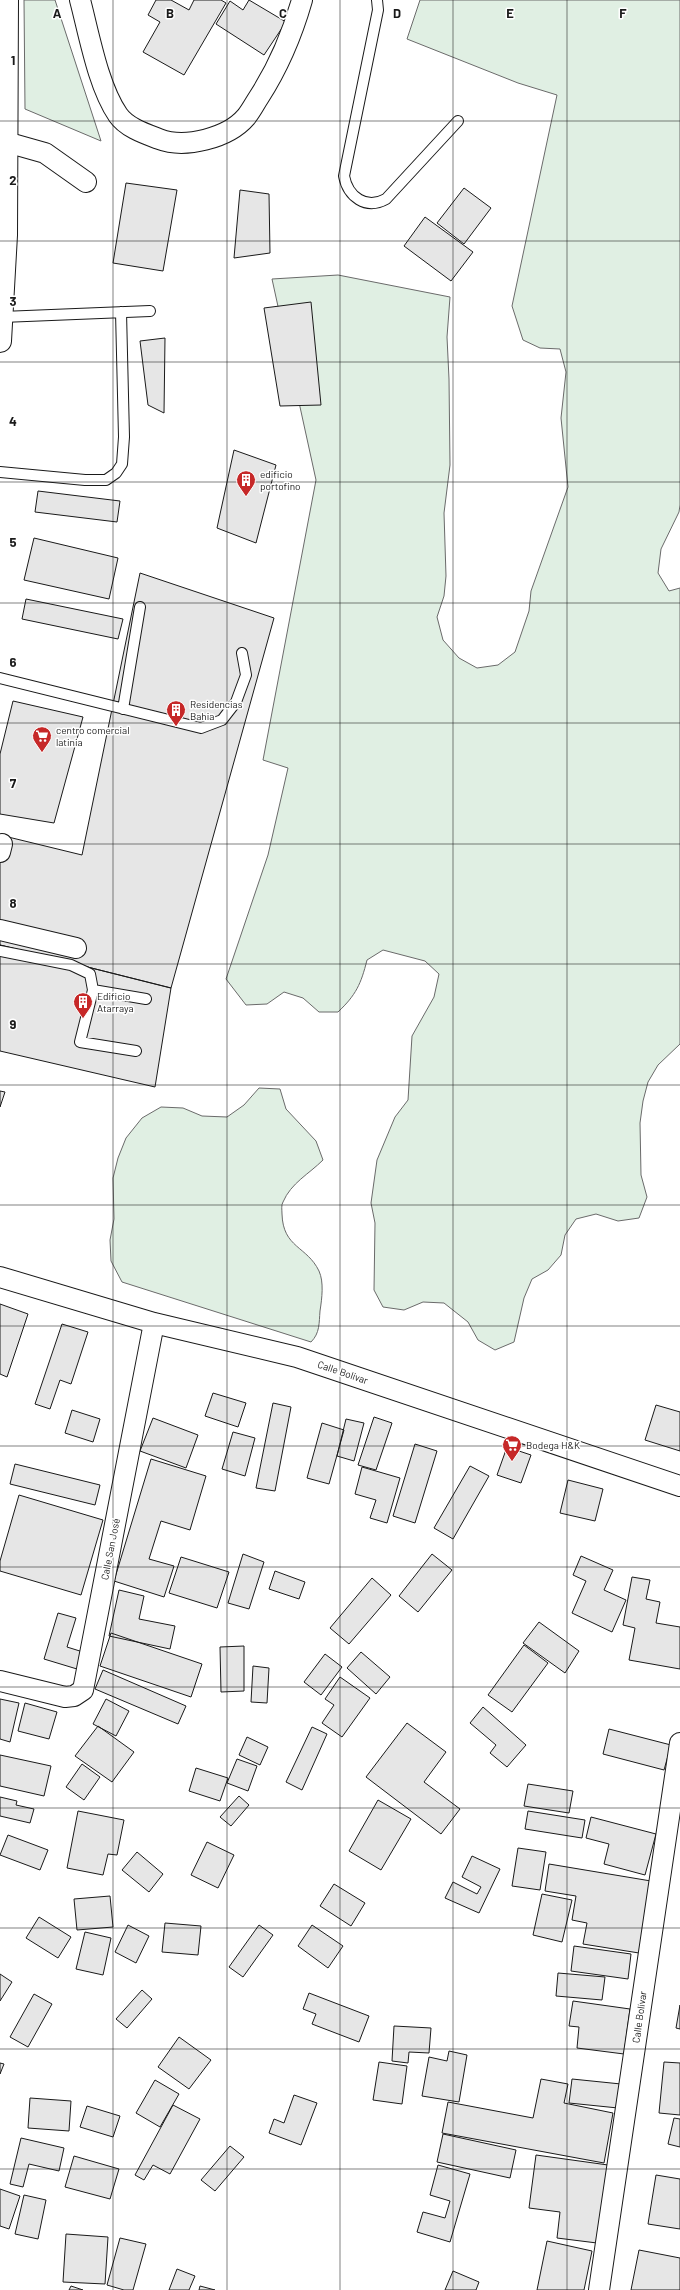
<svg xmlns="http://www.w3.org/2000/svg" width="680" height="2290" viewBox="0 0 680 2290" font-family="Barlow,sans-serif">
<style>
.green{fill:#e0efe3;stroke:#6a6a6a}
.building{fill:#e6e6e6;stroke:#1a1a1a}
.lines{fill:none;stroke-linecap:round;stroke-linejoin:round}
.lane-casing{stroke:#1a1a1a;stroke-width:12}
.street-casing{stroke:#1a1a1a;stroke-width:22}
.secondary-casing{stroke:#1a1a1a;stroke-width:24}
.lane{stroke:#fff;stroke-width:10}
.street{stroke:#fff;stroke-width:20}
.secondary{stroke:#fff;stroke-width:22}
.grid{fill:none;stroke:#1a1a1a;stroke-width:1;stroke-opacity:0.55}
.labels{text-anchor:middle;stroke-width:3;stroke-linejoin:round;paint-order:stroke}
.poi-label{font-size:10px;fill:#1a1a1a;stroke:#fff;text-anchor:start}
.street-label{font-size:10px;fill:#1a1a1a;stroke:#fff}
.grid-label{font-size:13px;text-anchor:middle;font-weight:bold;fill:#1a1a1a;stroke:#fff;stroke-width:3;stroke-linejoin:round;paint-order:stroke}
</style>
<rect width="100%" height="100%" fill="#fff"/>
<!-- green -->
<path class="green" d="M24,0H55L101,141L25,109Z
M420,0H680V505L679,512L661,549L658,573L669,591L680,588V1044L658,1065L648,1082L643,1101L640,1123L641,1175L647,1197L639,1218L618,1221L596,1214L576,1219L565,1235L561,1255L548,1270L532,1279L524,1298L514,1342L495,1350L478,1340L468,1322L444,1303L423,1302L404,1310L383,1307L374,1290L375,1223L371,1203L377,1160L395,1117L408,1100L412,1036L434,997L439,974L425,961L383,950L367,960C361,984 356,995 338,1012H319L303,998L284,992L267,1004L246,1005L226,979L268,855L288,768L263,760L316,480L272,279L338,275L450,297L447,337L449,379L450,465L444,513L446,576L444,596L437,617L443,640L459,658L477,668L498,665L515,652L529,611L531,591L568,487L561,418L566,372L560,349L540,348L523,340L512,306L557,95L518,83L407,39Z
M259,1088L280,1089L286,1109L316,1141L323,1160C309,1174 291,1183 283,1202C281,1205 282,1210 282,1214C283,1248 307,1246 319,1271C324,1282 322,1298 320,1311C319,1323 320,1333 311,1342L122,1282L111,1261L110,1240L114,1219L113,1178L118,1158L126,1138L142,1118L161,1107L183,1108L202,1116L227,1117L244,1105Z"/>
<!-- building -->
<path class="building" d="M156,0H171L189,10L194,0H221L226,3L184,75L143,52L160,22L148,15Z
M249,0L286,22L264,55L216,24L230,1L243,10Z
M126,183L177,190L163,271L113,263Z
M464,188L491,208L464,244L437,223Z
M240,190L269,194L270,253L234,258Z
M425,217L473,252L451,281L404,246Z
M311,302L321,405L280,406L264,308Z
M165,338L164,413L148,405L140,341Z
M234,450L276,465L256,543L217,528Z
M38,491L120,501L117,522L35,512Z
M34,538L118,558L109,599L24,580Z
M140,573L274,618L171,988L0,945V835L82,855Z
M26,599L123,619L118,639L22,619Z
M13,701L83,717L54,823L0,814V754Z
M0,945L171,988L155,1087L0,1051Z
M0,1091L5,1092L0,1107Z
M0,1304L28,1314L7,1377L0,1374Z
M62,1324L88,1332L71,1384L60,1380L50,1409L35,1404Z
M213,1393L246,1403L238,1427L205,1416Z
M273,1403L291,1407L275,1491L256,1488Z
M656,1405L680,1412V1451L645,1440Z
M72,1410L100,1419L93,1442L65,1433Z
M374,1417L392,1423L376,1470L358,1465Z
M153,1418L198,1435L186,1468L140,1451Z
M346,1419L364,1423L354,1461L337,1456Z
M322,1423L344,1430L329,1484L307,1478Z
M233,1432L255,1438L245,1476L222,1469Z
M415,1444L437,1451L415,1523L393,1516Z
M507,1447L531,1455L521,1483L497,1475Z
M151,1459L206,1476L190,1530L161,1521L149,1559L174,1566L164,1597L114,1581Z
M15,1464L100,1485L95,1505L10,1484Z
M470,1466L489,1476L453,1539L434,1528Z
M362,1467L400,1478L387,1523L370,1518L376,1500L355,1494Z
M568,1480L603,1489L595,1521L560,1513Z
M19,1495L103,1520L81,1595L0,1571V1561Z
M243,1554L264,1562L249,1609L228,1603Z
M432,1554L452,1570L418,1612L399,1596Z
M581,1556L613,1570L604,1590L626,1600L612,1632L572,1613L586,1581L573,1575Z
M181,1557L229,1572L217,1608L169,1593Z
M275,1571L305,1582L299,1599L269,1589Z
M632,1577L650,1580L646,1599L660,1602L656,1623L680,1627V1669L629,1660L635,1628L623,1625Z
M372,1578L391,1595L349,1644L330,1628Z
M119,1590L144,1596L139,1619L175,1626L170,1649L109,1636Z
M58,1613L76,1618L67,1647L83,1652L77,1669L44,1659Z
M539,1622L579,1651L565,1673L523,1643Z
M111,1633L202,1664L191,1697L100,1666Z
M524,1645L548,1663L512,1712L488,1695Z
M244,1646V1691L221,1692L220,1647Z
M361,1652L390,1677L376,1694L347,1668Z
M325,1654L342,1667L321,1695L304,1682Z
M253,1666L269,1668L267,1703L251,1702Z
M103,1670L186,1706L178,1724L95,1689Z
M340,1677L370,1698L342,1737L322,1723L334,1705L325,1699Z
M0,1699L19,1703L10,1742L0,1739Z
M106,1699L129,1711L116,1736L93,1724Z
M25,1703L57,1712L49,1739L18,1731Z
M483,1707L526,1745L507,1767L490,1753L496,1745L470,1723Z
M407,1723L446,1752L424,1782L460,1809L441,1834L366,1777Z
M98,1726L134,1752L112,1782L75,1756Z
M312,1727L327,1734L302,1790L286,1782Z
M609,1729L671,1745L664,1770L603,1754Z
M247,1737L268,1747L260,1765L239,1755Z
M0,1755L51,1766L44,1796L0,1786Z
M237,1759L257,1766L248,1791L227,1783Z
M82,1764L100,1777L84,1800L66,1787Z
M196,1768L228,1778L220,1801L189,1791Z
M528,1784L573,1791L569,1813L524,1806Z
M239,1796L249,1805L231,1826L220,1817Z
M0,1797L17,1801L16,1805L34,1809L30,1823L0,1816Z
M378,1800L411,1819L381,1870L349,1851Z
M78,1811L124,1820L117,1855L108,1854L103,1875L67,1868Z
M528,1811L585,1820L582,1838L525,1829Z
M591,1817L656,1834L645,1875L604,1864L609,1844L586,1838Z
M8,1835L48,1850L40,1870L0,1855Z
M207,1842L234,1855L218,1888L191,1875Z
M518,1848L546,1852L540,1890L512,1886Z
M137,1852L163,1874L149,1892L122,1870Z
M472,1856L500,1869L479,1913L445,1898L453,1882L477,1894L481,1887L462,1877Z
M549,1864L651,1881L639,1953L583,1944L587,1923L572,1920L576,1896L545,1891Z
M334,1884L365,1903L351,1926L320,1906Z
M542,1894L572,1900L562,1942L533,1935Z
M110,1896L113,1927L77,1930L74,1899Z
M39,1917L71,1937L58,1958L26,1938Z
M165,1923L201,1926L198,1955L162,1952Z
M128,1925L149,1936L136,1963L115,1952Z
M259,1925L273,1935L243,1977L229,1967Z
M312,1925L343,1946L328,1968L298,1946Z
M85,1932L111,1938L103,1975L76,1969Z
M574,1946L631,1954L628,1979L571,1971Z
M558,1973L605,1977L602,2000L556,1996Z
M0,1974L12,1982L0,2001Z
M142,1990L152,1999L127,2028L116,2019Z
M309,1993L369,2016L359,2042L312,2024L316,2014L303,2009Z
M34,1994L52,2004L28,2047L10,2037Z
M573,2001L630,2009L624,2054L577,2048L579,2027L569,2026Z
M680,2005V2029L676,2028Z
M394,2026L431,2028L429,2053L409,2052L408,2063L392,2061Z
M179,2037L211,2060L189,2089L158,2067Z
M449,2051L467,2055L459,2102L422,2096L429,2057L447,2061Z
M379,2062L407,2066L402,2104L373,2100Z
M664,2062L680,2063V2115L659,2113Z
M0,2063L4,2064L0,2074Z
M541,2079L568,2084L564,2103L613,2113L604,2163L442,2133L448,2102L533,2118Z
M572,2079L621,2084L618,2108L569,2103Z
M155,2080L179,2094L160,2127L136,2113Z
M294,2095L317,2103L301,2145L269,2133L274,2119L284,2123Z
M30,2098L71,2101L69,2131L28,2128Z
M173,2105L200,2119L170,2174L153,2165L144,2180L135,2175Z
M87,2106L120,2116L113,2137L80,2127Z
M674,2118L680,2119V2147L668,2144Z
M443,2134L516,2150L510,2178L437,2162Z
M21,2138L64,2148L59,2171L29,2164L23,2187L10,2184Z
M230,2146L244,2157L215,2191L201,2180Z
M536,2155L608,2165L597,2243L557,2238L560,2212L529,2208Z
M74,2156L119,2169L110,2199L65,2187Z
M438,2165L470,2174L450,2242L417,2232L423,2212L445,2218L450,2201L430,2195Z
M656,2175L680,2179V2229L648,2224Z
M0,2189L20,2196L9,2229L0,2226Z
M24,2195L46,2200L38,2239L15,2234Z
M66,2234L108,2237L105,2284L63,2282Z
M120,2238L146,2244L133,2290H124L107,2285Z
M547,2241L592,2251L584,2290H537Z
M639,2250L680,2258V2290H631Z
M177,2269L195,2276L189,2290H169Z
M453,2271L479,2282L476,2290H445Z
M71,2286L83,2290H69Z
M200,2286L215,2290H199Z"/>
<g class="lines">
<defs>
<path id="lane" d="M377,0L378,10L344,176C348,197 366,210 386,199L458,121
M2,317L150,311
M0,472L85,480H106L116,473L122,464L124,437L121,312
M0,678L201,728L222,720L236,702L246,675L242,653
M123,709L140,607
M0,951L71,965L90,974L93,990L80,1042L136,1051
M93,990L146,999"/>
<path id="street" d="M80,0C89,34 98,86 118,115C127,128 146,134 159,139C185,149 228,138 246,117C251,111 255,103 259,97C279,66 292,35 302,0
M6,142L45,153L86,182
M0,852L2,844
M0,930L76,948
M0,1277L154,1323L297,1357L680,1486
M0,1681L65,1697L74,1696L83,1690L154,1323
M599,2290L680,1743"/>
<path id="secondary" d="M0,341L6,235L7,0"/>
</defs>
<!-- lane casing -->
<use href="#lane" class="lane-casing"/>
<!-- street casing -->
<use href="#street" class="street-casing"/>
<!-- secondary casing -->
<use href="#secondary" class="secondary-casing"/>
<!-- lane -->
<use href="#lane" class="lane"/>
<!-- street -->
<use href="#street" class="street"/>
<!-- secondary -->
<use href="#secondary" class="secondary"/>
</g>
<!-- grid -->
<path class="grid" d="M113,0V2290M227,0V2290M340,0V2290M453,0V2290M567,0V2290M0,121H680M0,241H680M0,362H680M0,482H680M0,603H680M0,723H680M0,844H680M0,964H680M0,1085H680M0,1205H680M0,1326H680M0,1446H680M0,1567H680M0,1687H680M0,1808H680M0,1928H680M0,2049H680M0,2169H680"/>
<!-- icons -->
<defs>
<symbol id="building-pin" viewBox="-11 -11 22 30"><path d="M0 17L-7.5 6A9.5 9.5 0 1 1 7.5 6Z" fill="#c62828" stroke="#fff"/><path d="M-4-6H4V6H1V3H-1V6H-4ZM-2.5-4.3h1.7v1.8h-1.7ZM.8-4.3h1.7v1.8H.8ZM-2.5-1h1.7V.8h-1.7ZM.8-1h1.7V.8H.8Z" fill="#fff"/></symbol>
<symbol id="supermarket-pin" viewBox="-11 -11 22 30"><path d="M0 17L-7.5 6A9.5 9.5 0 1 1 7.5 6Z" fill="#c62828" stroke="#fff"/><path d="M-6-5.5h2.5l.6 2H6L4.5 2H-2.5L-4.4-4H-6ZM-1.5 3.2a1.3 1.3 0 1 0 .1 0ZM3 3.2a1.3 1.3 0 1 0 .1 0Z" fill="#fff"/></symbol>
</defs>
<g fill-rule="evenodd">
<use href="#building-pin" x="235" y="469" width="22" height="30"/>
<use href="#building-pin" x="165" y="699" width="22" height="30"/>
<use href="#supermarket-pin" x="31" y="725" width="22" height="30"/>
<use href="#building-pin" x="72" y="991" width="22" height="30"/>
<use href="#supermarket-pin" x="501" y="1434" width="22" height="30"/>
</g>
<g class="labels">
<!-- poi labels -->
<g class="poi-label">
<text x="260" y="478">edificio<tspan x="260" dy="12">portofino</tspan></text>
<text x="190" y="708">Residencias<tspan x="190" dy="12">Bahia</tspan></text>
<text x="56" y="734">centro comercial<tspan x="56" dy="12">latinia</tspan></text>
<text x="97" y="1000">Edificio<tspan x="97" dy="12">Atarraya</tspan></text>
<text x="526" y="1449">Bodega H&amp;K</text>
</g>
<!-- street labels -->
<g class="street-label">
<text transform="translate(343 1372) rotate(19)" y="4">Calle Bolívar</text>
<text transform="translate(110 1549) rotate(-79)" y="4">Calle San José</text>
<text transform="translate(639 2017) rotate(-82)" y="4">Calle Bolívar</text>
</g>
</g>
<g class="grid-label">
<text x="57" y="18">A</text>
<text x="170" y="18">B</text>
<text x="283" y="18">C</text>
<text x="397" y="18">D</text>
<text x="510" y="18">E</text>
<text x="623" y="18">F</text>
<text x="13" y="65">1</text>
<text x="13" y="185">2</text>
<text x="13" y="306">3</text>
<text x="13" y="426">4</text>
<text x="13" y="547">5</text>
<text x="13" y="667">6</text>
<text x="13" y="788">7</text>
<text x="13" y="908">8</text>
<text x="13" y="1029">9</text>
</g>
</svg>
